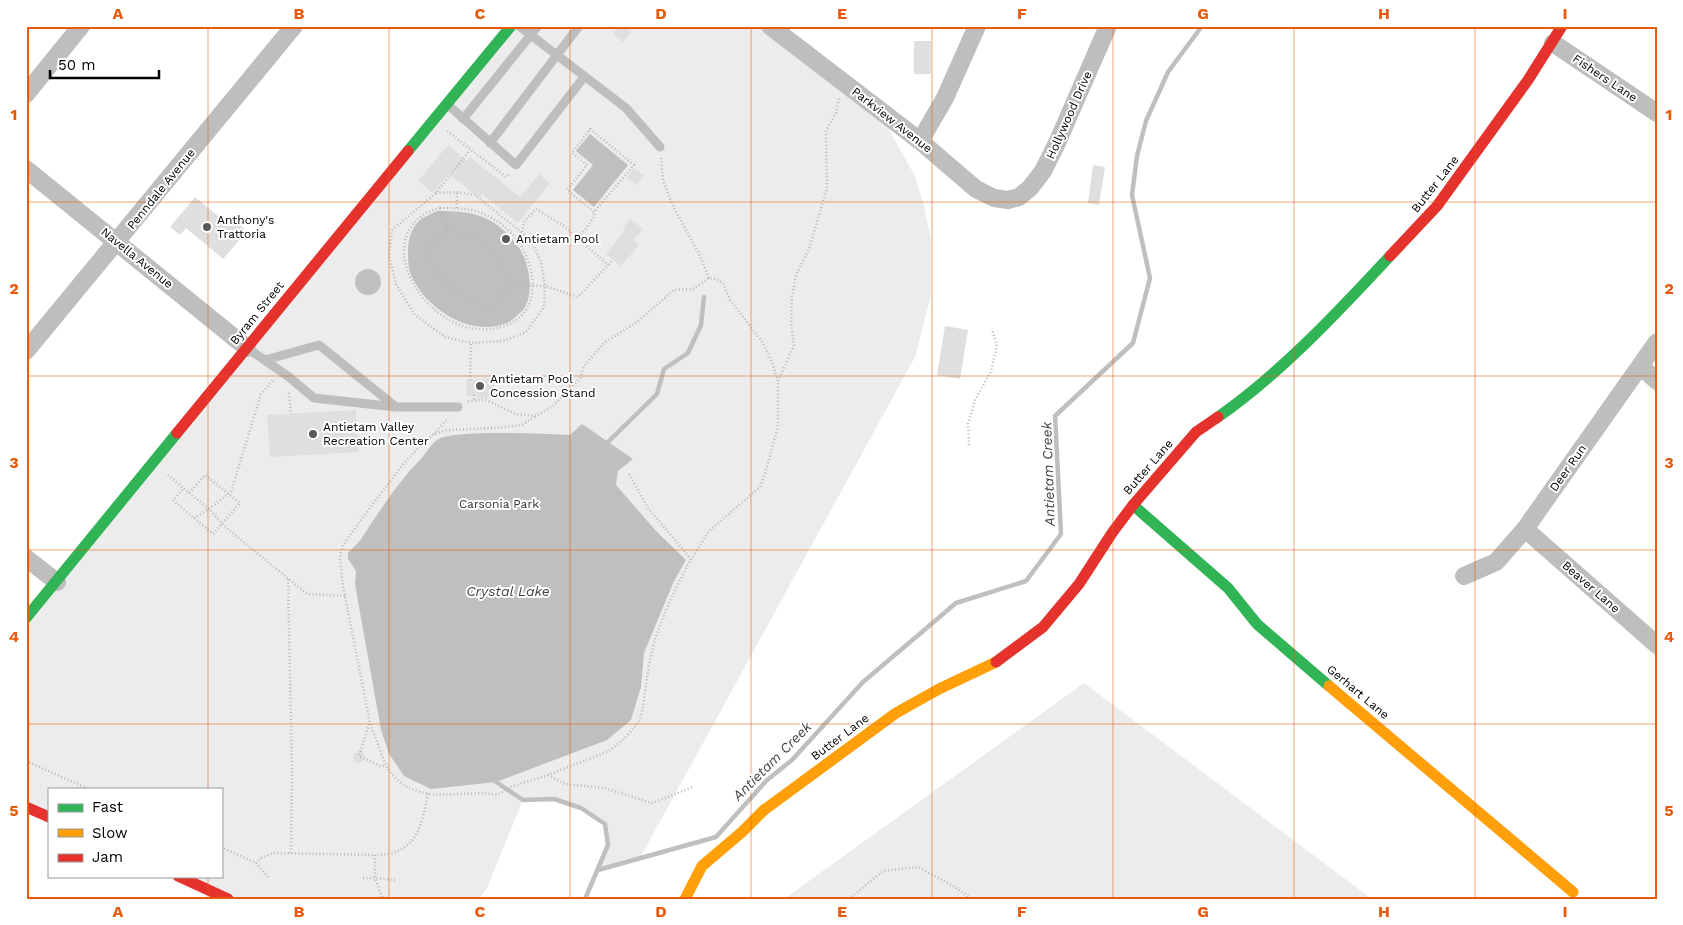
<svg xmlns="http://www.w3.org/2000/svg" width="1683" height="925" viewBox="0 0 1683 925" font-family="'Work Sans',sans-serif">
<style>
.green{fill:#ececec}
.water{fill:#bfbfbf}
.lines{fill:none;stroke-linecap:round;stroke-linejoin:round}
.stream{stroke:#bfbfbf;stroke-width:4.5}
.building{fill:#dfdfdf}
.path{stroke:#b9b9b9;stroke-width:2.5;stroke-dasharray:1 2.5;stroke-linecap:butt}
.lane{stroke:#bebebe;stroke-width:9}
.street{stroke:#bebebe;stroke-width:18}
.fast{stroke:#30b455;stroke-width:11}
.slow{stroke:#ff9f0a;stroke-width:11}
.jam{stroke:#e5322d;stroke-width:11}
.grid{fill:none;stroke:#e8590c;stroke-width:1;stroke-opacity:0.55}
.poi-dot{fill:#595959;stroke:#fff;stroke-width:2}
.labels{text-anchor:middle;stroke-width:4;stroke-linejoin:round;paint-order:stroke}
.street-label{font-size:12px;fill:#000;stroke:#fff}
.poi-label{font-size:12px;fill:#000;stroke:#fff;text-anchor:start}
.park-label{font-size:12px;fill:#333;stroke:#fff}
.water-label{font-size:14px;font-style:italic;fill:#444;stroke:#fff}
.neatline{fill:none;stroke:#e8590c;stroke-width:2}
.grid-label{font-size:16px;text-anchor:middle;font-weight:bold;fill:#e8590c}
</style>
<rect width="100%" height="100%" fill="#fff"/>
<!-- green -->
<path class="green" d="M511,26H770L858,93L888,128L915,176L924,206L931,240V296L915,357L640,858L598,870L608,845L605,824L581,808L554,799L523,800L487,888L479,899H227L178,876H221V789H49V817L26,807V618Z
M1084,683L1372,899H784Z"/>
<!-- water -->
<path class="water" d="M590,134L628,165L594,207L573,190L593,165L576,151Z
M437,211C455,211 472,211 489,220C501,226 514,239 521,251C530,266 535,299 521,312C517,315 513,320 509,322C473,339 427,310 412,277C408,269 408,259 408,251C408,240 411,228 420,220C424,216 432,214 437,211Z
M355 282a13 13 0 1 1 26 0a13 13 0 1 1-26 0Z
M582,424L633,459L618,471L616,485L657,532L686,560L674,581L644,653L641,687L631,720L607,740L496,782L431,789L404,776L389,754L381,730L355,584L356,571L348,559V553C352,548 358,544 361,539C379,512 397,483 420,460C426,454 430,445 437,440C452,429 547,434 570,435Z"/>
<g class="lines">
<!-- stream -->
<path class="stream" d="M609,441L657,394L664,369L688,353L701,325L704,297
M496,782L523,800L554,799L581,808L605,824L608,845L585,899
M598,870L716,837L767,780L792,760L863,682L956,603L1026,581L1061,534L1055,416L1133,343L1150,278L1132,195L1137,156L1146,121L1168,72L1202,26"/>
</g>
<!-- building -->
<path class="building" d="M619,26H624L631,32L623,42L613,33Z
M914,41H931V74H914Z
M448,145L467,161L470,157L520,197L539,174L550,183L518,223L482,194L479,198L449,174L433,193L418,181Z
M1093,165L1105,167L1099,205L1088,203Z
M634,168L644,176L636,185L627,177Z
M195,197L230,226L234,221L247,231L223,259L186,228L180,235L170,227Z
M631,219L643,229L633,240L639,245L621,266L606,254L625,230L623,228Z
M945,326L968,330L960,379L937,375Z
M493,378L495,397L477,399V395L467,396L466,380Z
M356,410L359,452L270,457L267,415Z
M361,749L365,756L364,760L360,763L355,762L353,758V754Z"/>
<g class="lines">
<!-- path -->
<path class="path" d="M590,129L634,165L594,212L567,190L587,165L572,153Z
M447,131L506,177L509,174
M661,158L663,180L672,204L700,256L709,278
M436,193L457,192L475,195L531,240L541,262L545,286L544,307L526,332L503,341L471,343L445,337L414,314L396,284L389,256L392,230L436,193L470,150
M440,208C457,208 473,208 488,216C497,220 508,229 515,237C534,260 544,307 511,323C443,356 368,252 423,215C427,211 435,210 440,208Z
M440,208L447,228
M457,208V192
M447,228L481,241L495,253L512,284L491,309L458,294L445,283L425,253Z
M522,232L524,222L536,209L564,226L608,265
M579,238L594,217V212
M512,284L545,286L578,297L613,260
M470,380L471,343
M778,381L794,346L791,324L792,297L796,275L809,249L827,188L826,131L836,113L839,98
M289,393L291,414
M474,395V401
M468,401L486,400L516,414L536,416L553,406L580,378L584,366L604,343L637,322L674,290L693,289L709,278L716,279L723,283L730,300L763,343L772,362L778,381V427L765,473L760,487L709,531L687,566L668,605L655,639L649,664L642,712L639,722L623,740L609,751L548,775L513,786L497,795L484,793L436,795L420,792L407,787L396,779L386,766L370,723L343,586L340,559L341,552L343,545L363,517L404,463L424,442L434,434L447,430L496,428L522,425L536,416
M434,434L448,418
M969,445L968,424L975,400L991,371L997,346L992,329
M629,474L648,508L691,559
M168,475L189,493L205,475L240,503L213,534L173,500L184,488
M189,493L209,509L224,526L307,594L345,596
M194,518L209,509L231,492L261,394L273,380
M288,579L292,774L291,853
M369,724L359,756L380,766H386
M26,761L89,789
M548,775L565,784L604,788L652,803L693,787
M221,847L256,863L261,858L273,853L375,855
M256,863L269,878
M363,878H375L383,899
M395,880L375,878V855C416,855 422,827 428,793
M849,899L883,871L918,867L955,887L972,899"/>
<!-- lane -->
<path class="lane" d="M519,26L626,108L660,147
M447,104L516,165L584,77
M463,119L538,26
M490,143L579,26
M247,348L289,377L314,398L396,407L319,345L265,360
M396,407H458"/>
<!-- street -->
<path class="street" d="M770,26L920,141L976,189L994,198L1008,200L1019,197L1030,188L1043,171L1057,143L1108,26
M1553,43L1657,113
M26,94L81,26
M920,141L945,98L977,26
M26,169L247,348
M26,351L294,26
M1640,366L1657,381
M1525,529L1657,645
M26,558L57,582
M1464,576L1496,562L1525,529L1657,342"/>
<!-- fast -->
<path class="fast" d="M408,151L511,26
M1218,417C1280,374 1339,311 1390,256
M1133,505L1228,588L1257,624L1329,686
M26,618L177,433"/>
<!-- slow -->
<path class="slow" d="M1329,686L1573,892
M685,899L702,866L742,832L764,810L896,713L939,689L996,662"/>
<!-- jam -->
<path class="jam" d="M1390,256L1437,206L1528,80L1562,26
M177,433L408,151
M996,662L1043,627L1079,584L1112,533L1133,505L1196,432L1218,417
M26,807L49,817
M178,876L228,899"/>
</g>
<!-- grid -->
<path class="grid" d="M208,26V789M389,26V899M570,26V899M751,26V899M932,26V899M1113,26V899M1294,26V899M1475,26V899M26,202H1657M26,376H1657M26,550H1657M26,724H1657M208,876V899"/>
<!-- markers -->
<g class="poi-dot">
<circle cx="207" cy="227" r="5"/>
<circle cx="506" cy="239" r="5"/>
<circle cx="480" cy="386" r="5"/>
<circle cx="313" cy="434" r="5"/>
</g>
<g class="labels">
<!-- street labels -->
<g class="street-label">
<text transform="translate(1605 78) rotate(34)" y="4">Fishers Lane</text>
<text transform="translate(1069 115) rotate(-66)" y="4">Hollywood Drive</text>
<text transform="translate(892 120) rotate(38)" y="4">Parkview Avenue</text>
<text transform="translate(1435 184) rotate(-52)" y="4">Butter Lane</text>
<text transform="translate(161 189) rotate(-51)" y="4">Penndale Avenue</text>
<text transform="translate(137 258) rotate(39)" y="4">Navella Avenue</text>
<text transform="translate(257 313) rotate(-51)" y="4">Byram Street</text>
<text transform="translate(1148 467) rotate(-49)" y="4">Butter Lane</text>
<text transform="translate(1568 468) rotate(-55)" y="4">Deer Run</text>
<text transform="translate(1591 587) rotate(41)" y="4">Beaver Lane</text>
<text transform="translate(1358 692) rotate(40)" y="4">Gerhart Lane</text>
<text transform="translate(840 737) rotate(-37)" y="4">Butter Lane</text>
</g>
<!-- poi labels -->
<g class="poi-label">
<text x="217" y="224">Anthony's<tspan x="217" dy="14">Trattoria</tspan></text>
<text x="516" y="243">Antietam Pool</text>
<text x="490" y="383">Antietam Pool<tspan x="490" dy="14">Concession Stand</tspan></text>
<text x="323" y="431">Antietam Valley<tspan x="323" dy="14">Recreation Center</tspan></text>
</g>
<!-- park labels -->
<g class="park-label">
<text x="499" y="508">Carsonia Park</text>
</g>
<!-- water labels -->
<g class="water-label">
<text transform="translate(1048 474) rotate(-92)" y="5">Antietam Creek</text>
<text x="508" y="596">Crystal Lake</text>
<text transform="translate(772 761) rotate(-45)" y="5">Antietam Creek</text>
</g>
</g>
<!-- border -->
<rect width="1683" height="925" fill="none" stroke="#ffffff" stroke-width="55"/>
<!-- legend -->
<rect x="48" y="788" width="175" height="90" fill="#ffffff" stroke="#999999"/>
<rect x="58" y="804" width="25" height="8" fill="#30b455" stroke="#999999"/>
<text x="92" y="812" font-size="15" fill="#000000">Fast</text>
<rect x="58" y="829" width="25" height="8" fill="#ff9f0a" stroke="#999999"/>
<text x="92" y="838" font-size="15" fill="#000000">Slow</text>
<rect x="58" y="854" width="25" height="8" fill="#e5322d" stroke="#999999"/>
<text x="92" y="862" font-size="15" fill="#000000">Jam</text>
<!-- scale -->
<path d="M50 70v8h109v-8" fill="none" stroke="#000000" stroke-width="2.5"/>
<text x="58" y="70" font-size="15" fill="#000000" stroke="#ffffff" stroke-width="4" paint-order="stroke">50 m</text>
<rect x="28" y="28" width="1628" height="870" class="neatline"/>
<g class="grid-label">
<text x="118" y="19">A</text>
<text x="299" y="19">B</text>
<text x="480" y="19">C</text>
<text x="661" y="19">D</text>
<text x="842" y="19">E</text>
<text x="1022" y="19">F</text>
<text x="1203" y="19">G</text>
<text x="1384" y="19">H</text>
<text x="1565" y="19">I</text>
<text x="14" y="120">1</text>
<text x="1669" y="120">1</text>
<text x="14" y="294">2</text>
<text x="1669" y="294">2</text>
<text x="14" y="468">3</text>
<text x="1669" y="468">3</text>
<text x="14" y="642">4</text>
<text x="1669" y="642">4</text>
<text x="14" y="816">5</text>
<text x="1669" y="816">5</text>
<text x="118" y="917">A</text>
<text x="299" y="917">B</text>
<text x="480" y="917">C</text>
<text x="661" y="917">D</text>
<text x="842" y="917">E</text>
<text x="1022" y="917">F</text>
<text x="1203" y="917">G</text>
<text x="1384" y="917">H</text>
<text x="1565" y="917">I</text>
</g>
</svg>
